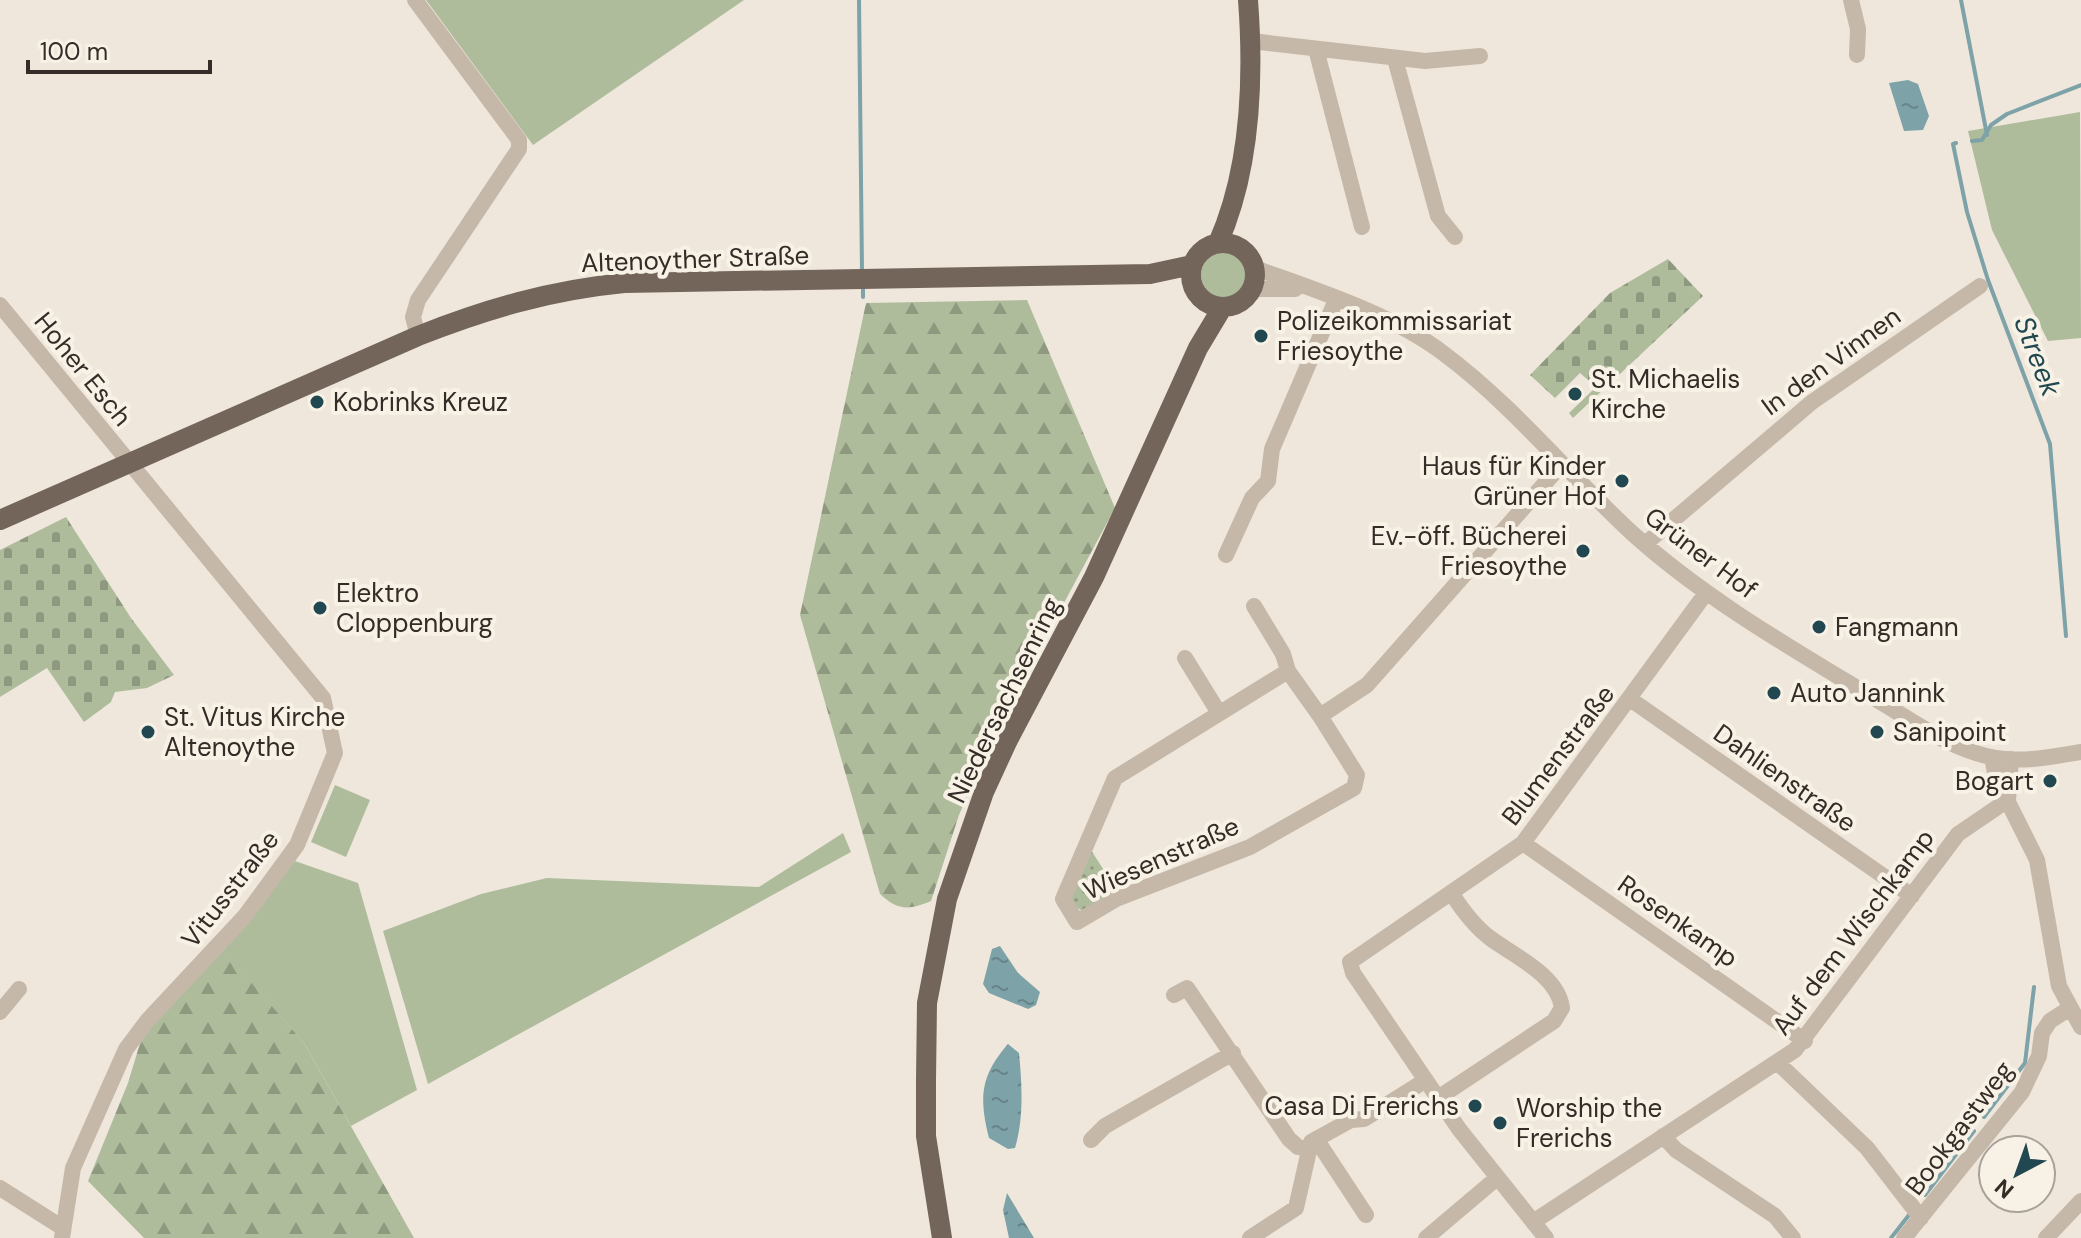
<svg xmlns="http://www.w3.org/2000/svg" width="2081" height="1238" viewBox="0 0 2081 1238" font-family="'DM Sans',sans-serif">
<style>
.green{fill:#aebc9c}
.forest{fill:url(#forest-firs)}
.cemetery{fill:url(#cemetery-stones)}
.park{fill:url(#park-dots)}
.water{fill:url(#water-ripples)}
.lines{fill:none;stroke-linecap:round;stroke-linejoin:round}
.stream{stroke:#7da2a8;stroke-width:4}
.minor{stroke:#c5b8a8;stroke-width:16}
.major{stroke:#73655a;stroke-width:20}
.poi-dot{fill:#214850;stroke:#f7f1e6;stroke-width:3}
.labels{text-anchor:middle;stroke-width:8;stroke-linejoin:round;paint-order:stroke}
.street-label{font-size:26px;fill:#332c27;stroke:#f7f1e6}
.poi-label{font-size:26px;fill:#332c27;stroke:#f7f1e6;text-anchor:start}
.water-label{font-size:28px;font-style:italic;fill:#214850;stroke:#f7f1e6}
</style>
<defs>
<pattern id="forest-firs" width="22" height="20" patternUnits="userSpaceOnUse" patternTransform="scale(2)"><rect width="22" height="20" fill="#aebc9c"/><path d="M5 1l3.5 6h-7zM16 11l3.5 6h-7z" fill="#8e997f"/></pattern>
<pattern id="cemetery-stones" width="16" height="16" patternUnits="userSpaceOnUse" patternTransform="scale(2)"><rect width="16" height="16" fill="#aebc9c"/><path d="M2 7V4a2 2 0 0 1 4 0v3zM10 15v-3a2 2 0 0 1 4 0v3z" fill="#8e997f"/></pattern>
<pattern id="park-dots" width="8" height="8" patternUnits="userSpaceOnUse" patternTransform="scale(2)"><rect width="8" height="8" fill="#aebc9c"/><path d="M2 2h.1M6 6h.1" fill="none" stroke="#8e997f" stroke-width="1.8" stroke-linecap="round"/></pattern>
<pattern id="water-ripples" width="26" height="14" patternUnits="userSpaceOnUse" patternTransform="scale(2)"><rect width="26" height="14" fill="#7da2a8"/><path d="M2 4q2-2 4 0t4 0M15 11q2-2 4 0t4 0" fill="none" stroke="#678489"/></pattern>
</defs>
<rect width="100%" height="100%" fill="#efe7db"/>
<!-- green -->
<path class="green" d="M426,0H744L533,145Z
M2080,112L2081,338L2048,341L1992,230L1968,131Z
M1201 275a23 23 0 1 1 46 0a23 23 0 1 1-46 0Z
M335,785L370,800L346,857L311,842Z
M843,833L851,852L428,1084L383,931L481,894L547,878L759,887Z
M295,861L358,883L417,1090L351,1126L304,1043L223,951Z"/>
<!-- forest -->
<path class="forest" d="M1027,300L1115,508L994,733L959,815L931,901C909,910 898,911 880,894L800,615L866,303Z
M223,950L304,1043L414,1238H144L88,1181L128,1083L144,1030Z"/>
<!-- cemetery -->
<path class="cemetery" d="M1668,259L1703,296L1573,418L1569,413L1596,387L1580,373L1555,398L1530,375L1610,293Z
M66,517L131,618L174,675L147,688L115,692L111,702L84,722L47,668L0,697V550Z"/>
<!-- park -->
<path class="park" d="M1089,847L1116,889L1082,911L1071,903V893Z"/>
<!-- water -->
<path class="water" d="M1908,80L1918,84L1929,116L1923,130L1904,131L1889,83Z
M1000,946L1018,973L1040,992L1036,1005L1028,1009L989,993L983,984L992,949Z
M1008,1044L1019,1053C1022,1084 1024,1118 1015,1148L1008,1149L989,1138C979,1098 980,1076 1008,1044Z
M1007,1193L1034,1238H1009L1003,1210Z"/>
<g class="lines">
<!-- stream -->
<path class="stream" d="M859,0L862,271
M1961,0L1987,135
M1972,141L1982,140L1991,125L2007,114L2081,85
M1956,143L1953,144L1967,212L1988,280L2050,444L2066,636
M863,283V297
M1984,1117L2025,1063L2034,987
M1925,1195L1974,1131
M1891,1238L1909,1215"/>
<!-- minor -->
<path class="minor" d="M415,0L519,140V149L418,300L413,317L418,336
M1851,0L1858,29L1857,55
M1251,41L1425,61L1480,56
M1316,49L1362,227
M1395,59L1438,216L1455,237
M1255,268C1315,290 1392,314 1443,353C1513,405 1568,474 1632,533C1705,599 1793,649 1877,700C1913,721 1950,749 1991,757C2021,763 2051,757 2081,752
M1253,289H1295
M0,305L323,698L335,753L297,845L245,916L147,1021L126,1049L73,1168L62,1238
M1645,544L1812,402L1980,286
M1226,555L1252,498L1268,481L1272,449L1336,300
M1254,606L1283,654L1288,671
M1185,658L1219,713
M1630,699L1912,896
M1320,716L1288,671L1115,778L1063,899L1077,922L1116,899L1250,847L1354,788L1357,775L1320,716L1367,685L1562,464
M1992,757L1996,778L2037,860L2059,986L2081,1027
M2008,800L2011,759
M1523,843L1805,1041
M1174,995L1187,988L1289,1139L1298,1147L1309,1149
M0,1012L19,989
M1778,1063L1867,1148L1921,1218
M1438,1098L1554,1021L1562,1008C1558,975 1514,956 1490,938C1474,926 1463,911 1452,894
M1663,1136L1676,1150L1775,1216L1793,1238
M1316,1139L1366,1215
M1091,1140L1105,1126L1233,1053
M0,1188L63,1228
M1533,1222L1795,1050L1958,834L2008,800
M1250,1238L1296,1208L1311,1142L1351,1120L1364,1119L1426,1080
M1426,1238L1497,1178
M1546,1238L1459,1129L1353,973L1350,962L1523,843L1706,593
M1904,1238L2022,1092L2039,1056L2042,1033L2050,1021L2070,1008
M2046,1238L2081,1201"/>
<!-- major -->
<path class="major" d="M1191 275a32 32 0 1 1 64 0a32 32 0 1 1-64 0Z
M1218,243C1251,169 1254,80 1248,0
M0,520L418,336C486,309 551,290 624,283L1150,274L1192,265
M942,1238L926,1136V1081L927,1003L947,899L984,792L1007,742L1094,577L1198,348L1222,308"/>
</g>
<!-- markers -->
<g class="poi-dot">
<circle cx="1261" cy="336" r="8"/>
<circle cx="1575" cy="394" r="8"/>
<circle cx="317" cy="402" r="8"/>
<circle cx="1622" cy="481" r="8"/>
<circle cx="1583" cy="551" r="8"/>
<circle cx="320" cy="608" r="8"/>
<circle cx="1819" cy="627" r="8"/>
<circle cx="1774" cy="693" r="8"/>
<circle cx="148" cy="732" r="8"/>
<circle cx="1877" cy="732" r="8"/>
<circle cx="2050" cy="781" r="8"/>
<circle cx="1475" cy="1106" r="8"/>
<circle cx="1500" cy="1123" r="8"/>
</g>
<g class="labels">
<!-- street labels -->
<g class="street-label">
<text transform="translate(695 259) rotate(-2)" y="9">Altenoyther Straße</text>
<text transform="translate(1831 361) rotate(-36)" y="9">In den Vinnen</text>
<text transform="translate(83 369) rotate(51)" y="9">Hoher Esch</text>
<text transform="translate(1701 553) rotate(37)" y="9">Grüner Hof</text>
<text transform="translate(1004 700) rotate(-64)" y="9">Niedersachsenring</text>
<text transform="translate(1558 755) rotate(-53)" y="9">Blumenstraße</text>
<text transform="translate(1785 778) rotate(35)" y="9">Dahlienstraße</text>
<text transform="translate(1161 858) rotate(-24)" y="9">Wiesenstraße</text>
<text transform="translate(230 889) rotate(-52)" y="9">Vitusstraße</text>
<text transform="translate(1678 921) rotate(35)" y="9">Rosenkamp</text>
<text transform="translate(1853 932) rotate(-53)" y="9">Auf dem Wischkamp</text>
<text transform="translate(1959 1128) rotate(-53)" y="9">Bookgastweg</text>
</g>
<!-- poi labels -->
<g class="poi-label">
<text x="1277" y="330">Polizeikommissariat<tspan x="1277" dy="30">Friesoythe</tspan></text>
<text x="1591" y="388">St. Michaelis<tspan x="1591" dy="30">Kirche</tspan></text>
<text x="333" y="411">Kobrinks Kreuz</text>
<text x="1606" y="475" text-anchor="end">Haus für Kinder<tspan x="1606" dy="30">Grüner Hof</tspan></text>
<text x="1567" y="545" text-anchor="end">Ev.-öff. Bücherei<tspan x="1567" dy="30">Friesoythe</tspan></text>
<text x="336" y="602">Elektro<tspan x="336" dy="30">Cloppenburg</tspan></text>
<text x="1835" y="636">Fangmann</text>
<text x="1790" y="702">Auto Jannink</text>
<text x="164" y="726">St. Vitus Kirche<tspan x="164" dy="30">Altenoythe</tspan></text>
<text x="1893" y="741">Sanipoint</text>
<text x="2034" y="790" text-anchor="end">Bogart</text>
<text x="1459" y="1115" text-anchor="end">Casa Di Frerichs</text>
<text x="1516" y="1117">Worship the<tspan x="1516" dy="30">Frerichs</tspan></text>
</g>
<!-- water labels -->
<g class="water-label">
<text transform="translate(2038 356) rotate(69)" y="10">Streek</text>
</g>
</g>
<!-- north arrow -->
<g transform="translate(2017 1174) rotate(221)"><circle r="38" fill="#f7f1e6" stroke="#a9a29a" stroke-width="2"/>
<path d="M0-6L14 30L0 20L-14 30Z" fill="#214850"/>
<text y="-12" font-size="22" font-weight="bold" text-anchor="middle" fill="#332c27">N</text>
</g>
<!-- scale -->
<path d="M28 60v12h182v-12" fill="none" stroke="#332c27" stroke-width="4"/>
<text x="40" y="60" font-size="24" fill="#332c27" stroke="#f7f1e6" stroke-width="6" paint-order="stroke">100 m</text>
</svg>
